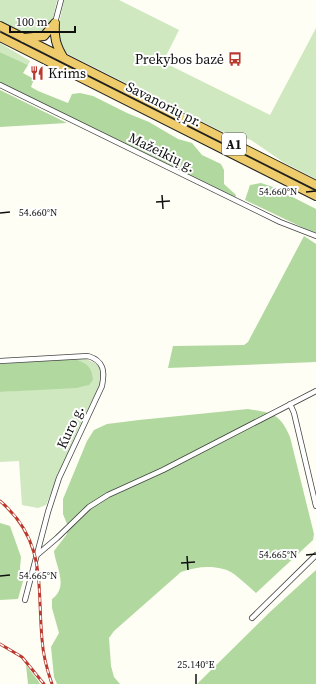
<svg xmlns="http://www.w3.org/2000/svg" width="316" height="684" viewBox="0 0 316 684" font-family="'Source Serif 4',serif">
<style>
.green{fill:#cfe8bf}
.forest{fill:#b1d89f}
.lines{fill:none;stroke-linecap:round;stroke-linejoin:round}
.minor-casing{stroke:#434343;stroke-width:6}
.trunk-casing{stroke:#212121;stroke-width:10}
.minor{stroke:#fff;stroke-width:4.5}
.trunk{stroke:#eecb6b;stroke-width:8}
.rail-casing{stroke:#ba3a2f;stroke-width:3}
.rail{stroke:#fff;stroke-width:1.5;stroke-dasharray:4.5;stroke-linecap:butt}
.ticks{fill:none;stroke:#101010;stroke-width:1.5}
.labels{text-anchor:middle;stroke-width:4;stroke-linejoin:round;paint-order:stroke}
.shield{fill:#fff;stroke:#585858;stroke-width:1}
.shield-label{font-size:13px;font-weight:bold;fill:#101010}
.poi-label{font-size:14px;fill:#101010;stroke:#fff;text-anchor:end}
.street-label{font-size:14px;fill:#101010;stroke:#fff}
.ticks-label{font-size:10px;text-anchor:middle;fill:#101010;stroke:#fff;stroke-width:4;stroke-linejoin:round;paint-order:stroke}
</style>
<rect width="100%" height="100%" fill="#fefef4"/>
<!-- green -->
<path class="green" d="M0,0H57L52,23L43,34H27L0,21Z
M64,0H119L179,30L163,62L270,115L316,28V179L283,162L251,140L221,131L62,51L57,34Z
M0,43L30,61L28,65L0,52Z
M74,359H86L97,364C101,369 102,375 101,382L76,434L46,505L38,508L22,505L19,461L0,462V392L85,386L93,380C93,367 86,362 74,359Z"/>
<!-- forest -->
<path class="forest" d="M0,52L28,65L23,73L34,79L31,87L38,91L68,103L72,94L80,93L93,96L127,113L149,122L178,139L192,143L202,155L221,164L224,170V184L236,195L235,198L0,83Z
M0,90L67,123L0,127Z
M261,183L273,187L316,209V234L245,200L250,185Z
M304,236L316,244V362L168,368L173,346L244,345L248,342Z
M74,359C86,362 93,367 93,380L89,385L76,388L0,392V364Z
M248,409C272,413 280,413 290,437L314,534L313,540L256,593C249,587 242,580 234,574C220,564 197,566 181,572L114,631L109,638L111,666L114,677L120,684H57L54,677L51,647L59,633L52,608V599C69,586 56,568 54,551L67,534V524L63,514V499L87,441L94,430L107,424L139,420Z
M0,523L10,526L21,557L20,568L23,581L18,599L0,600Z
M316,570V684H197L271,611Z
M26,665L39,682L40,684H28Z"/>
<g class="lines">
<defs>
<path id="minor" d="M55,23L61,0
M0,85L280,222L316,236
M0,361L88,356C104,361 105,371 102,386L59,478L48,512L25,600
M290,404L294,413L316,506
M37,555L57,538L89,507L108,495L163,470L316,391
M252,618L316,555"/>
<path id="trunk" d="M55,23C54,38 56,45 63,57
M0,26L316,185
M0,37L316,196
M24,38L44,36L55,23"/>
</defs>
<!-- minor casing -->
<use href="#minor" class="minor-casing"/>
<!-- trunk casing -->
<use href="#trunk" class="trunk-casing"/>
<!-- minor -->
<use href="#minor" class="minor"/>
<!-- trunk -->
<use href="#trunk" class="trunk"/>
<defs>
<path id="rail" d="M0,501C47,541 37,586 42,639C43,654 47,670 52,684
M0,644L22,657L44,684"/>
</defs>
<!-- rail casing -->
<use href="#rail" class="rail-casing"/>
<!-- rail -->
<use href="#rail" class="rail"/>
</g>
<!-- ticks -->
<path class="ticks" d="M306,192L316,191M162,195L163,209M156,202L170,201M0,213L10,212M306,555L316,554M187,556L188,570M181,563L195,562M0,576L10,575M196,674V684"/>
<!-- icons -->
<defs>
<symbol id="bus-bare" viewBox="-9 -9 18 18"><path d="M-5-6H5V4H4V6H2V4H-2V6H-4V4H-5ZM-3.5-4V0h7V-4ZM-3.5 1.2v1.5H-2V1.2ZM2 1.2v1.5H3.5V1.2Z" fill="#ba3a2f" stroke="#fff" stroke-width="2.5" paint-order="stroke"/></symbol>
<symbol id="restaurant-bare" viewBox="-9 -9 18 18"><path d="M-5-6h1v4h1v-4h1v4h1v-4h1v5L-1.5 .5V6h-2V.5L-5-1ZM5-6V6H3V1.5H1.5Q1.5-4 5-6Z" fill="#ba3a2f" stroke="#fff" stroke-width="2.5" paint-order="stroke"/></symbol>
</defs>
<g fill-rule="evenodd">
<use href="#bus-bare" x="225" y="49" width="20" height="20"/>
<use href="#restaurant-bare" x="27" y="63" width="20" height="20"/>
</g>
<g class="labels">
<!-- shield labels -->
<rect class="shield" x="222" y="133" width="24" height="22" rx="3"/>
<g class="shield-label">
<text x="234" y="149">A1</text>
</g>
<!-- poi labels -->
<g class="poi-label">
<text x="224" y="64">Prekybos bazė</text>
<text x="48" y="78" text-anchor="start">Krims</text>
</g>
<!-- street labels -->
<g class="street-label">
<text transform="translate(164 104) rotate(27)" y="5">Savanorių pr.</text>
<text transform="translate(162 152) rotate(26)" y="5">Mažeikių g.</text>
<text transform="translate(70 427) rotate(-65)" y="5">Kuro g.</text>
</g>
</g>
<g class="ticks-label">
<text x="278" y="195">54.660°N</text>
<text x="38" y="216">54.660°N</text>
<text x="278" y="558">54.665°N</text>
<text x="38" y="579">54.665°N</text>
<text x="196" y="668">25.140°E</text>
</g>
<!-- scale -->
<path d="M10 26v6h65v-6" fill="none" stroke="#101010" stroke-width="2"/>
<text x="16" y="26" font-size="12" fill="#101010" stroke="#ffffff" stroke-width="3" paint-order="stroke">100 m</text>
</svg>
